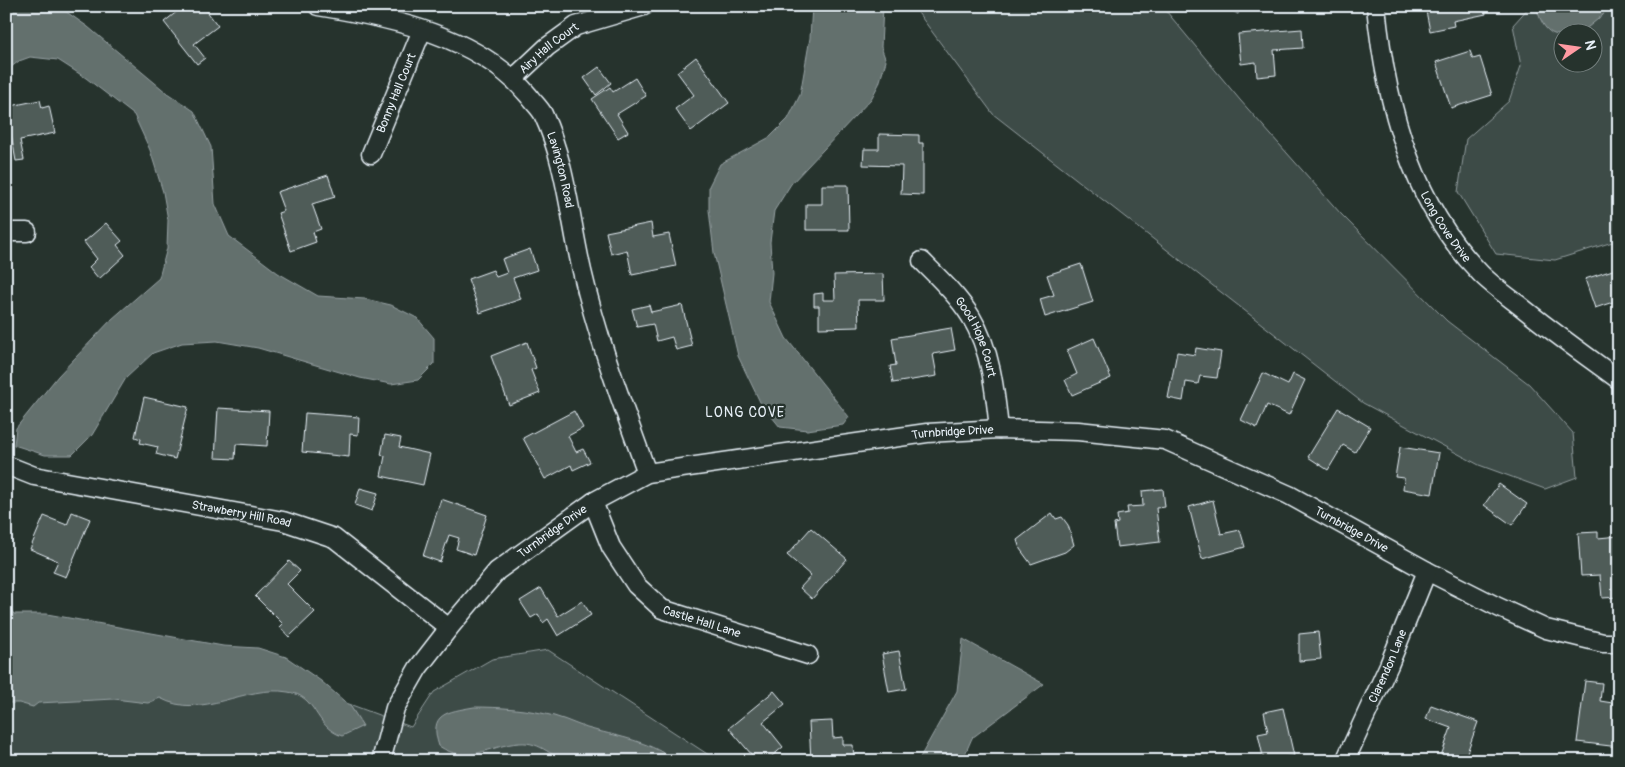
<svg xmlns="http://www.w3.org/2000/svg" width="1625" height="767" viewBox="0 0 1625 767" font-family="Pangolin,sans-serif">
<style>
.green{fill:#3e4b47;stroke:#939ea0;fill-rule:evenodd}
.water{fill:#636f6d;stroke:#98a3a5}
.building{fill:#505c59;stroke:#e8f1f8}
.lines{fill:none;stroke-linecap:round;stroke-linejoin:round}
.minor-casing{stroke:#e8f1f8;stroke-width:21}
.minor{stroke:#26332d;stroke-width:18}
.labels{text-anchor:middle;stroke-width:4.5;stroke-linejoin:round;paint-order:stroke}
.street-label{font-size:12px;fill:#e8f1f8;stroke:#26332d}
.neighbourhood-label{font-size:14px;letter-spacing:1px;fill:#e8f1f8;stroke:#26332d}
</style>
<rect width="100%" height="100%" fill="#26332d"/>
<filter id="ink" filterUnits="userSpaceOnUse"><feTurbulence type="fractalNoise" baseFrequency=".02" numOctaves="2"/><feDisplacementMap in="SourceGraphic" scale="10" xChannelSelector="R" yChannelSelector="G"/><feConvolveMatrix kernelMatrix="1 2 1 2 8 2 1 2 1" color-interpolation-filters="sRGB"/></filter>
<g filter="url(#ink)">
<!-- green -->
<path class="green" d="M913,6H1162L1240,100L1341,214L1447,321L1529,384L1573,433L1577,477L1545,489L1479,465L1363,403L993,114Z
M1530,6H1619V240L1555,260L1496,254L1458,192L1466,139L1509,101L1521,66L1513,25ZM1562,32H1592V62H1562Z
M6,629L260,671L411,727L434,692L492,659L548,650L718,761H6Z"/>
<!-- water -->
<path class="water" d="M6,6H58L88,27L167,93L194,111L211,147L215,204L229,236L278,273L318,296L365,299L391,305L417,318L434,338V364L418,380L391,384L360,378L258,348L217,341L182,343L153,353L126,378L92,435L72,455H45L14,445L16,428L58,376L112,319L159,278L167,248L168,220L163,192L150,150L134,115L86,78L58,60L30,57L19,61L6,71Z
M812,6H883L881,47L886,61L879,84L871,99L791,184L774,211L770,242L772,273L769,302L786,338L849,417L843,425L807,430L780,427L760,402L738,356L714,253L709,210V186L720,164L770,137L788,119L800,95L810,38Z
M1536,6H1607L1603,15L1582,32H1562V35C1546,36 1540,20 1536,6Z
M6,604L14,614H47L223,646L258,648L286,657L321,681L351,707L363,726L342,736C313,726 318,696 288,692C244,684 202,721 160,698L148,703L114,699L38,703L33,707L19,703H6Z
M963,639L1044,684L972,738L962,761H918L957,691Z
M474,707C500,707 528,709 554,716C569,720 583,728 598,731C627,738 651,743 676,761C640,761 604,763 568,761C554,760 542,741 519,743C489,745 469,766 439,746C428,713 447,712 474,707Z"/>
<!-- building -->
<path class="building" d="M184,6H203L218,26L194,44L205,58L197,64L164,22Z
M1223,6H1242L1238,14Z
M1448,6H1496V7L1485,9L1486,14L1453,21L1454,26L1430,31L1426,11Z
M1302,29L1303,48L1274,50L1276,75L1257,77L1256,62L1241,64L1238,34Z
M1470,51L1473,59L1480,57L1492,95L1451,108L1436,62Z
M696,57L729,103L691,131L675,109L694,95L677,72Z
M599,67L611,83L596,95L584,78Z
M635,78L646,96L617,114L628,132L618,138L592,99L610,87L613,92Z
M40,100L42,108L49,106L55,133L20,140L24,160L16,161L6,107Z
M879,134L919,135V143H923V195L901,194L902,166L863,165L864,149H879Z
M328,175L335,197L312,204L321,229L313,232L316,242L291,251L278,213L284,211L277,192Z
M822,185H848L849,230H806V204H822Z
M106,223L122,241L117,245L125,255L99,279L89,267L97,259L84,242Z
M651,223L653,237L669,234L676,266L632,275L627,250L611,254L606,232Z
M530,249L537,270L513,278L521,299L480,313L468,279L493,270L496,277L507,273L502,259Z
M1081,264L1093,302L1045,317L1040,299L1054,295L1047,275Z
M1619,268V300L1595,308L1585,279Z
M883,274L884,300H858L859,327L819,328V306H814V294L823,293V300H835L834,275Z
M649,305L651,312L682,305L692,346L676,350L672,337L657,341L653,324L637,327L632,309Z
M951,328L955,350L933,354L937,376L893,383L890,366L896,365L892,338Z
M1094,338L1111,378L1072,395L1065,380L1077,374L1067,350Z
M527,342L536,368L531,370L540,393L509,405L491,356Z
M1196,348L1221,352L1217,378L1200,376L1198,384L1186,382L1183,401L1168,398L1177,352L1195,355Z
M1263,373L1288,385L1293,374L1305,380L1289,415L1267,405L1257,428L1241,420Z
M144,397L188,407L175,459L156,454L158,447L140,443L141,439L135,437Z
M218,408L269,411L267,446L236,444L235,459L215,458Z
M1338,408L1370,427L1355,452L1343,445L1328,470L1308,457Z
M574,411L583,428L568,436L576,452L583,449L590,462L573,470L571,465L545,479L523,438Z
M305,413L359,417L358,435L350,434L349,457L302,452Z
M385,435L401,438L399,447L430,454L423,485L381,476L385,456L381,455Z
M1400,447L1439,453L1432,494L1403,489L1404,478L1395,477Z
M1499,484L1527,504L1512,525L1484,505Z
M360,488L378,493L372,511L355,505Z
M1163,489L1165,507L1156,508L1160,542L1117,547L1114,524L1118,523L1117,515L1128,513L1127,507L1143,506L1142,491Z
M441,499L487,515L474,555L456,549L459,538L449,535L440,562L423,556Z
M1213,500L1221,534L1240,530L1245,547L1202,559L1189,507Z
M72,512L90,519L66,577L53,572L58,561L30,549L44,516L67,525Z
M1052,513L1056,519L1062,517L1068,525L1074,545L1065,552L1031,564L1020,549L1017,540Z
M811,528L847,559L812,599L800,588L811,576L787,555Z
M1598,532V538L1619,536V597L1602,598L1600,575L1581,576L1578,533Z
M289,561L300,571L287,584L315,612L289,637L280,627L283,624L255,596Z
M541,588L558,616L582,601L591,615L558,636L548,619L543,623L538,614L531,618L520,601Z
M1318,632L1321,659L1299,661V634Z
M899,651L906,689L889,692L882,654Z
M1585,681L1602,683L1600,701L1619,704V747L1577,742Z
M774,691L785,704L763,722L783,747L766,761H757L729,728Z
M1431,705L1478,722L1464,761H1456L1441,756L1451,728L1426,719Z
M1283,708L1294,756L1264,761L1258,734L1268,732L1264,712Z
M832,721L833,738L843,737V745H853L854,759L811,761L809,722Z
M1040,755L1042,761H1019Z"/>
<g class="lines">
<defs>
<g id="minor">
<path id="s1" d="M318,6C392,18 479,36 529,96C533,102 540,108 543,114C566,163 570,219 582,271C598,340 623,406 647,473"/>
<path id="s2" d="M1376,6C1385,101 1412,204 1481,274C1492,285 1506,295 1519,305C1551,331 1585,355 1619,380"/>
<path id="s3" d="M514,78L547,47L576,26L644,6"/>
<path id="s4" d="M371,154L422,30"/>
<path d="M6,232H27"/>
<path id="s5" d="M922,261C939,278 958,296 971,317C991,350 995,391 999,429"/>
<path id="s6" d="M6,465L34,476L283,521L334,538L449,628"/>
<path id="s7" d="M593,502L611,547L636,585L662,609L808,655"/>
<path id="s8" d="M381,761L395,708L418,668L449,628L497,571L593,502L647,473L927,433L999,429L1078,431L1165,440L1289,495L1427,571L1498,607L1546,629L1603,643H1619"/>
<path id="s9" d="M1345,761L1389,665L1427,571"/>
</g>
</defs>
<!-- minor casing -->
<use href="#minor" class="minor-casing"/>
<!-- minor -->
<use href="#minor" class="minor"/>
</g>
</g>
<g class="labels">
<!-- street labels -->
<g class="street-label">
<text dy="4" stroke="none"><textPath href="#s3" startOffset="46">Airy Hall Court</textPath></text>
<text dy="4" stroke="none"><textPath href="#s4" startOffset="66">Bonny Hall Court</textPath></text>
<text dy="4" stroke="none"><textPath href="#s1" startOffset="316">Lavington Road</textPath></text>
<text dy="4" stroke="none"><textPath href="#s2" startOffset="234">Long Cove Drive</textPath></text>
<text dy="4" stroke="none"><textPath href="#s5" startOffset="95">Good Hope Court</textPath></text>
<text dy="4" stroke="none"><textPath href="#s8" startOffset="714">Turnbridge Drive</textPath></text>
<text dy="4" stroke="none"><textPath href="#s6" startOffset="241">Strawberry Hill Road</textPath></text>
<text dy="4" stroke="none"><textPath href="#s8" startOffset="1134">Turnbridge Drive</textPath></text>
<text dy="4" stroke="none"><textPath href="#s8" startOffset="294">Turnbridge Drive</textPath></text>
<text dy="4" stroke="none"><textPath href="#s7" startOffset="171">Castle Hall Lane</textPath></text>
<text dy="4" stroke="none"><textPath href="#s9" startOffset="104">Clarendon Lane</textPath></text>
</g>
<!-- neighbourhood labels -->
<g class="neighbourhood-label">
<text x="745" y="417">LONG COVE</text>
</g>
</g>
<!-- margin -->
<rect width="1625" height="767" fill="none" stroke="#26332d" stroke-width="25"/>
<rect x="12" y="12" width="1600" height="742" fill="none" stroke="#e8f1f8" stroke-width="2" filter="url(#ink)"/>
<!-- north arrow -->
<g transform="translate(1578 48) rotate(77)"><circle r="24" fill="#26332d" stroke="#747f7e"/>
<path d="M0-4L9 19L0 12L-9 19Z" fill="#ff9aa2"/>
<text y="-8" font-size="14" font-weight="bold" text-anchor="middle" fill="#e8f1f8">N</text>
</g>
</svg>
